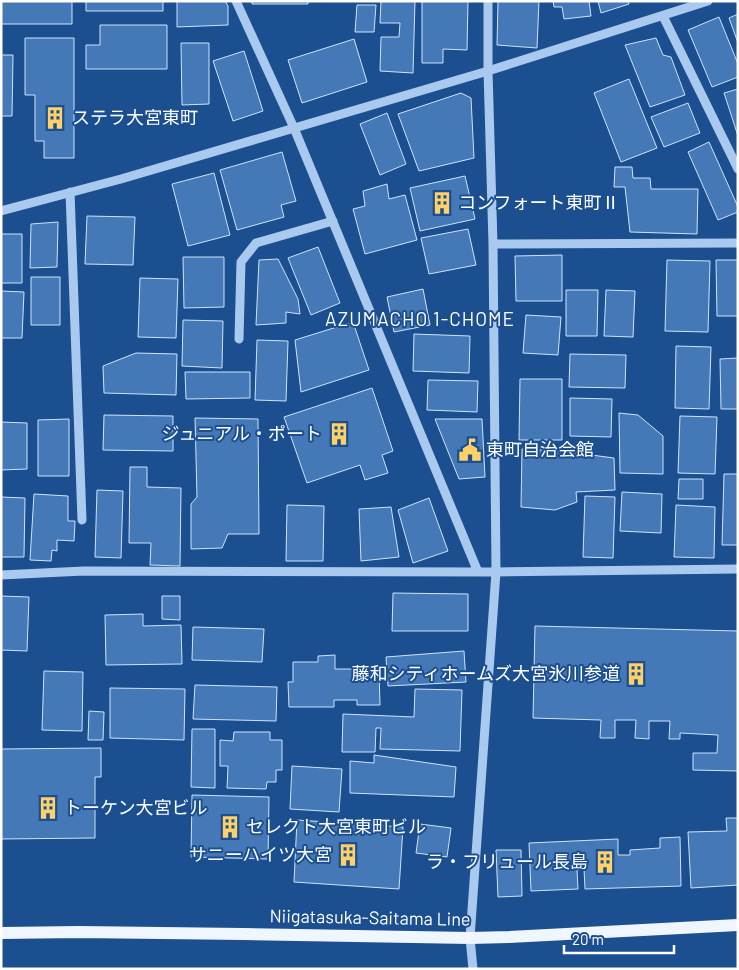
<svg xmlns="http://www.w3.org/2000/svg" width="739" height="970" viewBox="0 0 739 970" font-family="Barlow,'Noto Sans JP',sans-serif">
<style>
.building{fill:#4478b7;stroke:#cfe3fa}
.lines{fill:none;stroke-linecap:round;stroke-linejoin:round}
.minor{stroke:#a9c9ee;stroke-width:9}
.major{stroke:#f0f6ff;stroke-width:12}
.labels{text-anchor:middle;stroke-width:4;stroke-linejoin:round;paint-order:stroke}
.poi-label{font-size:18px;fill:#fff;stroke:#1b4f8f;text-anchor:start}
.street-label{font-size:18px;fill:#fff;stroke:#1b4f8f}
.neighbourhood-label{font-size:19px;letter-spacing:1px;fill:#fff;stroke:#1b4f8f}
</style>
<rect width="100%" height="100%" fill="#1b4f8f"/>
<!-- building -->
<path class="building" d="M1,1H72V24H1Z
M86,1H163V11H86Z
M177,1H225L228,6V25L177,27Z
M252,1H308V4H252Z
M381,1H415L413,73L380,71L381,37H399L400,23H380Z
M422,1H468L467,50L443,49V63H422Z
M498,1H539L537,48L497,45Z
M553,1H589L591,16L564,19L562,7H554Z
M598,1H628L629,4L601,13Z
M357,5H376L374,32H355Z
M738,14V43L729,18Z
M719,17L738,64V77L712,87L688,30Z
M100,25H167V69H86V45H100Z
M25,38H74V158H44V141H35V95H25Z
M656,38L663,55L671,57L685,95L650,107L625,45Z
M354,39L367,82L302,103L288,60Z
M181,43H209V104L182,105Z
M244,51L263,111L233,121L213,61Z
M1,55H13L12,116H1Z
M629,79L657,148L621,162L594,93Z
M738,89V136L724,93Z
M461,93L471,98L474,158L419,171L398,114Z
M688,103L700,133L664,147L651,117Z
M387,113L406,164L380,175L360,124Z
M709,142L738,207V212L718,220L688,152Z
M282,152L296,201L281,205L284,217L237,230L220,170Z
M615,167H632L633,178H650L651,189H698L697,234L630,232L625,187H614Z
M214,173L230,235L188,246L172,184Z
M465,176L475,219L420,231L410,188Z
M387,184L389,199L405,195L417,240L365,254L353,209L365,206L363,191Z
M87,216L135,217L133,265L85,264Z
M58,222L57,267L30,268L31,224Z
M468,229L476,265L429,274L421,238Z
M1,234H22V283H1Z
M318,247L340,303L311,315L288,258Z
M562,255V301H516L515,256Z
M183,257H224V307L184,308Z
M278,259L298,299L300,314L286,312V323L256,325L259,260Z
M667,260L710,261L708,332L665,331Z
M716,260H738V316H717Z
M31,277H60V325H31Z
M140,278L178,279L176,338L138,337Z
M423,289L430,325L394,332L387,297Z
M566,290H598L597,336H566Z
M606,290L635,291L633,337L604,336Z
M1,291L24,292L22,338H1Z
M526,315L561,317L558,355L523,353Z
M183,320L223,321L222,368L182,366Z
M353,322L369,370L301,392L295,340Z
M414,334L470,336L469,373L413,371Z
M257,340L288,341L286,401L255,400Z
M676,346L711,347L709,409L675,408Z
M136,353L177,354L176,395L104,393L103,366Z
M570,354L626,355L625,388L569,387Z
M738,358V409H721L720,359Z
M185,372H250V398L186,399Z
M520,379H562V440H519Z
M428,380L478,381L477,412L427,410Z
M372,388L393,451L382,455L388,473L365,480L360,465L307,483L284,417Z
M570,398L612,399L611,437L570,436Z
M619,413L638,415L663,436V474L620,473Z
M104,415L173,416V451L103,450Z
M680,416L717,417L715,474L678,473Z
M195,418L258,419L259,534H228L222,548L191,549V504L197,497Z
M69,419V476H38V420Z
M435,419H482L485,477L459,479Z
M1,422L27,423V469L1,470Z
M522,449L561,451L614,458L615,490L576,492L577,502L555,510L521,507Z
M130,467H147V487L181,488L180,566L150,565L151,543H129Z
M724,474H738V545H722Z
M679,479H703V499H678Z
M97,490L123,491L121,558L95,557Z
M622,492L662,494L661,533L620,531Z
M34,494L68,496V521H75L74,541L57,540V551L52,550L51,561L30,560Z
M585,496L615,497L613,558L583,557Z
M1,497L25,498L24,557H1Z
M429,498L448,551L413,563L398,510Z
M287,505L324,506L323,561H286Z
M676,505L715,507L714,558L674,557Z
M391,507L399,557L361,561L359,509Z
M393,593L468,594V631H392Z
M1,596L29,597L27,651L1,650Z
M162,596H180V620L162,619Z
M143,614V626L181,625L182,664L106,665L105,615Z
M535,626L738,631V771L693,770V753H717L718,735L680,733V739H669L670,721H649V739L635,738L636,720H615V738H600L601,720L533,718Z
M193,627L264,629L262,662L192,660Z
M464,651L466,682L388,686L386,657Z
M335,655V669H379L380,705H357V700H334V707H289L288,682H293V662H318V656Z
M44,671L83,672L82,731L42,730Z
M195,685L277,687L276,721L193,719Z
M110,688L185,689L184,740L110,738Z
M415,689L462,690L460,751L380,749L381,728H376L375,752H342L343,714L414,717Z
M89,711L104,712L103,740H88Z
M192,729H215V788L191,787Z
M234,732H270V740H282V770H276V782H267L266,789L227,788L228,766H220V740L233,741Z
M101,748V777H95V838L1,839V749Z
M374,755L456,767L454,797L350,793V761L374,763Z
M292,766L342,769L339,812L290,809Z
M192,795L269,797L268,859L191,857Z
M726,818H738V885L691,888L688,832L727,831Z
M297,820L403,827L399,889L294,882Z
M420,824L451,828L447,857L416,853Z
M680,837L681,886L585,889L584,869L577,870L578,889L531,891L529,843L618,839V855H630V850L660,848V838Z
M496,850H521L522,896L498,897Z"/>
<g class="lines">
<!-- minor -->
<path class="minor" d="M236,1L294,128L478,572
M663,16L738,169
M70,192L82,520
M1,211L121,179L488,71L708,1
M493,244L738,243
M239,339L241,262L256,243L333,221
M1,575L84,571L496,572L738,569
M473,969L470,938L496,572L493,244L488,71V1"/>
<!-- major -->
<path class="major" d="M1,933L79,932L243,934L470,938L509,937L738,925"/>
</g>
<!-- icons -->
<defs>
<symbol id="building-bare" viewBox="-9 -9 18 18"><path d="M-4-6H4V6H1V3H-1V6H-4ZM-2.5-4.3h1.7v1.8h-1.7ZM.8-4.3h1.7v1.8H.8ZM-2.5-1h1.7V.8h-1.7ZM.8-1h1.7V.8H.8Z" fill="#ffd166" stroke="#1b4f8f" stroke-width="2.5" paint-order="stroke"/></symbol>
<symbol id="civic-bare" viewBox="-9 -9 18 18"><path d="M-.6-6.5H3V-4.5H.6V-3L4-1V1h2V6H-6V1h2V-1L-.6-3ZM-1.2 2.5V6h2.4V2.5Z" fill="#ffd166" stroke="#1b4f8f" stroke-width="2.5" paint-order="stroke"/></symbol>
</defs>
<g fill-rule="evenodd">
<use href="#building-bare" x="39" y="102" width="32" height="32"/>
<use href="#building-bare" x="426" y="187" width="32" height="32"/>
<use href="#building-bare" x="323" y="418" width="32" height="32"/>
<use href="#civic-bare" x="454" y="434" width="32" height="32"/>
<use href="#building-bare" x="620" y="658" width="32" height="32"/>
<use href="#building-bare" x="32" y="792" width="32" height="32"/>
<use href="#building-bare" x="214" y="811" width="32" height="32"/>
<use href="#building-bare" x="332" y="839" width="32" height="32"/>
<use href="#building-bare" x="589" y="846" width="32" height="32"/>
</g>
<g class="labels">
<!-- poi labels -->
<g class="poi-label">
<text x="72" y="124">ステラ大宮東町</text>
<text x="458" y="209">コンフォート東町Ⅱ</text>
<text x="322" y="440" text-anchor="end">ジュニアル・ポート</text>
<text x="486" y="456">東町自治会館</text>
<text x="620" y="680" text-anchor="end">藤和シティホームズ大宮氷川参道</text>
<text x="64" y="814">トーケン大宮ビル</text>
<text x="246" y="833">セレクト大宮東町ビル</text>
<text x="332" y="861" text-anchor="end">サニーハイツ大宮</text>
<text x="588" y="868" text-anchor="end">ラ・フリュール長島</text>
</g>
<!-- street labels -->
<g class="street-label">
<text transform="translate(370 918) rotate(1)" y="6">Niigatasuka-Saitama Line</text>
</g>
<!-- neighbourhood labels -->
<g class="neighbourhood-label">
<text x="420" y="326">AZUMACHO 1-CHOME</text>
</g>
</g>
<!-- border -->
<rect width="739" height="970" fill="none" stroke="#ffffff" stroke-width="5"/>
<!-- scale -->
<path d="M564 945v8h110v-8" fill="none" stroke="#ffffff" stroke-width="2.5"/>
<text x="572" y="945" font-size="15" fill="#ffffff" stroke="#1b4f8f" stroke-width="4" paint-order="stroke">20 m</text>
</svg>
